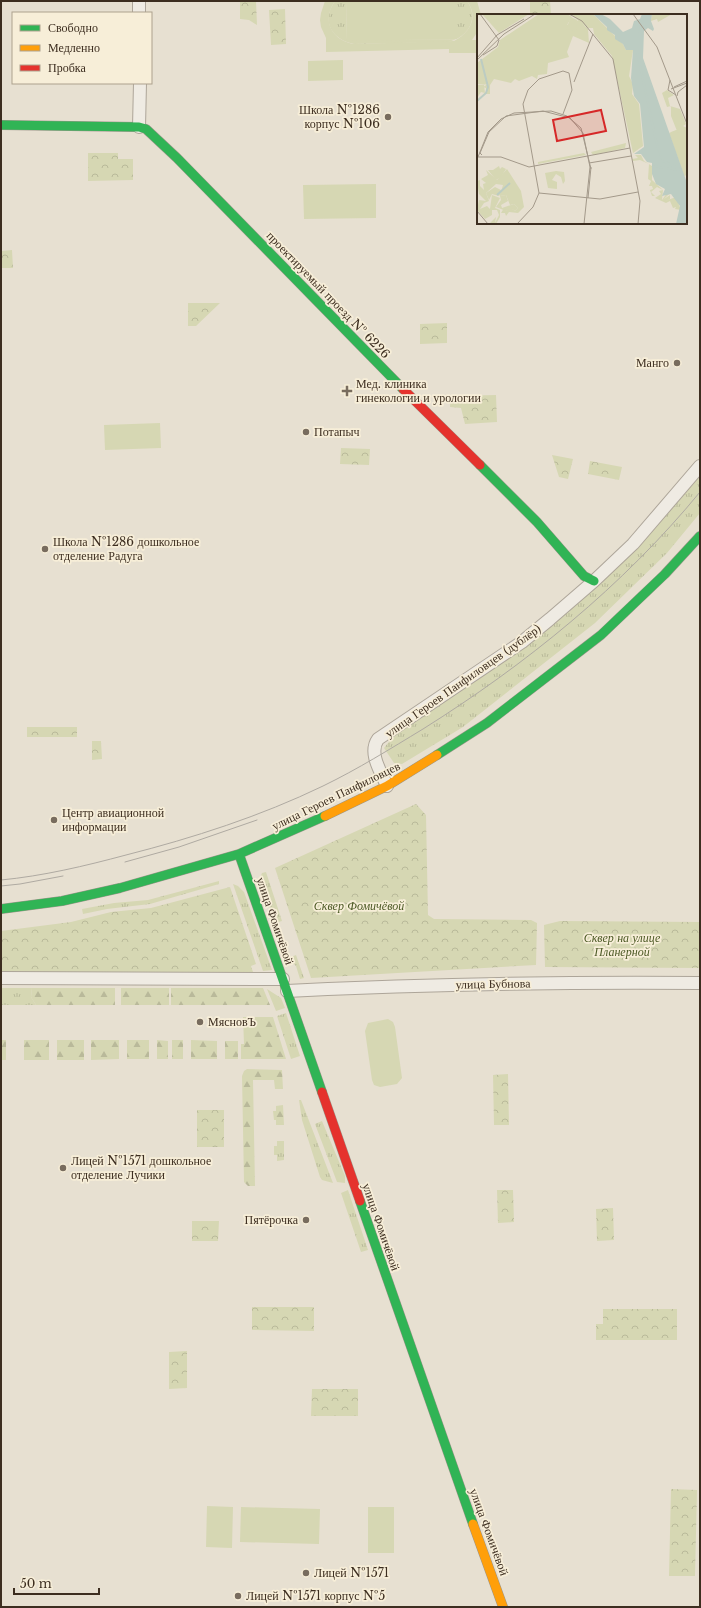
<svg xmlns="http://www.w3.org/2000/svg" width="701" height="1608" viewBox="0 0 701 1608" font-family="'Libre Baskerville',serif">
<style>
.grass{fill:url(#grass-tufts)}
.forest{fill:url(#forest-firs)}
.park{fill:url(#park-crowns)}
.pitch{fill:#d6d7b3}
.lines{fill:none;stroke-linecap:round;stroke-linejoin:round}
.street-casing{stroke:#ada599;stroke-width:14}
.fast-casing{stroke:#9c958a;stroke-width:10}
.slow-casing{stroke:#9c958a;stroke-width:10}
.jam-casing{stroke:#9c958a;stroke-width:10}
.street{stroke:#efebe3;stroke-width:12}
.fast{stroke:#30b455;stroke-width:9}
.slow{stroke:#ff9f0a;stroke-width:9}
.jam{stroke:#e5322d;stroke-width:9}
.tram{stroke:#afaaa2;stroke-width:1}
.poi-dot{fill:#786c5e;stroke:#f7eed8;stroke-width:1.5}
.labels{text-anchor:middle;stroke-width:3.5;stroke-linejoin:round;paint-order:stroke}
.poi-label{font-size:12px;fill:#3d2e20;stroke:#f7eed8;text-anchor:start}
.street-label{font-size:12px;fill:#3d2e20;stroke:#f7eed8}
.park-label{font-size:12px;font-style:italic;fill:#4d5a26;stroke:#f7eed8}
.inset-river{fill:none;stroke:#bcccc2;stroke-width:2}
.inset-road{fill:none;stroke:#a3998a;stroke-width:1}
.view{fill:#d62828;fill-opacity:0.15;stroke:#d62828;stroke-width:2}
.inset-edge{fill:none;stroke:#3d2e20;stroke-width:2}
</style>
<defs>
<pattern id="grass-tufts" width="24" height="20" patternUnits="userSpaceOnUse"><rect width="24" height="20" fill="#d6d7b3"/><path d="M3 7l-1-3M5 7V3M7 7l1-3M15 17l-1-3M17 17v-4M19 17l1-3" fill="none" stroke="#b9b99a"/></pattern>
<pattern id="forest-firs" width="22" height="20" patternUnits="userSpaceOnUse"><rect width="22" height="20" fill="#d6d7b3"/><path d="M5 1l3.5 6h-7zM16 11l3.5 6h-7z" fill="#b9b99a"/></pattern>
<pattern id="park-crowns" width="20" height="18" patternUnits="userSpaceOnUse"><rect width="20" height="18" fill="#d6d7b3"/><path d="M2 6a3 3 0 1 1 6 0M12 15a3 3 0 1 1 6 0" fill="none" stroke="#b9b99a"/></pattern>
</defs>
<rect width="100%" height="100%" fill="#e7e0d1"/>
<!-- grass -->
<path class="grass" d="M335,1H346L347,40L457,39V1H467C480,19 467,38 448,42L354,44C331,39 321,21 335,1Z
M700,474V513L667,553L595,623L463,727L402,764L394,763L384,748L392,738L539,636L642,541Z
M266,872L282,921L275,923L260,878L262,873Z
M219,881V884L150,904L107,909L83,914L82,909L114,903L148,900Z
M233,884L238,886L244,892L272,970L263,971Z
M296,955L304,978L300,979L296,966L288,958Z
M1,988H32L31,997L36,1005H1Z
M267,989L281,998L285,1008L276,1011Z
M286,1013L300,1056L291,1059L277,1016Z
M299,1100H301L333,1183L322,1180L320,1177L302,1120Z
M322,1121L345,1176V1183L337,1182L315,1124Z
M277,1141H284V1160L277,1161V1155H274V1146H277Z
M348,1190L368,1250L361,1252L341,1193Z"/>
<!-- forest -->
<path class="forest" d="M32,988H115V1005H36L31,997Z
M121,988H169V1005H121Z
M171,988H263L270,1005H171Z
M243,1017H273L286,1059H241V1044H244Z
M1,1040H6V1060H1Z
M24,1040H49V1060H24Z
M57,1040H84V1060H57Z
M91,1040H119V1059L91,1060Z
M127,1040H149V1059H127Z
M157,1040L168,1041V1059H157Z
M172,1040H183V1059H172Z
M191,1040L217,1041V1059H191Z
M225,1041H238V1059H225Z
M247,1069L282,1070L283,1089H275L274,1080H253L255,1186H248L244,1182L242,1076L244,1071Z
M283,1105L284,1125H276V1120H274L273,1111H276V1106Z"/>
<!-- park -->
<path class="park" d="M240,1H256L257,25L249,20L240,19Z
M530,1H550L551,15H530Z
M285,9L286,44L271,45L269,10Z
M88,153H118V159H133V180L88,181Z
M12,250L13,268H1V251Z
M188,303H220L196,326H188Z
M447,323V343L420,344V324Z
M496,395L497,422L465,424L461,408L450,407L451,396Z
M341,448L370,449L369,465L340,464Z
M552,455L573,459L568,479L559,477Z
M590,461L622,467L619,480L588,474Z
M27,727H77V737H27Z
M92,741H101L102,759L92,760Z
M416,804L426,815L428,915L434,919L531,920L537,923L536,965L311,978L275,868Z
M230,887L256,964L251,966L253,972L1,973V931L71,922L111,912L151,908Z
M560,921L700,922V968L545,967L544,925Z
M508,1074L509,1125H494L493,1075Z
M197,1110H224V1147H197Z
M497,1190H513L514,1222L498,1223Z
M613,1208L614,1240L597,1241L596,1209Z
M192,1221H219L218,1241H192Z
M252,1307H314V1331L252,1330Z
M603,1309H677V1340H596V1324H603Z
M187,1351V1388L169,1389V1352Z
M312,1389H358V1416H311Z
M671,1489L697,1490L695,1576H669Z"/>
<!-- pitch -->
<path class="pitch" d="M325,1H335C321,21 332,40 354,44L454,41C470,33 479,17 467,1H477L481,15H478V31L472,40H478V53H449V49L326,52V38L321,27L320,20L321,13Z
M346,1H457V39L347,41Z
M343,60V80L308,81V61Z
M376,184V218L304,219L303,185Z
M160,423L161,448L105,450L104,425Z
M388,1019L393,1022L395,1027L402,1078L397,1084L380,1087L374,1085L372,1080L365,1031L368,1023Z
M207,1506L233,1507L232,1548L206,1547Z
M241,1507L320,1509L319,1544L240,1542Z
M368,1507H394V1553H368Z"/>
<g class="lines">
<defs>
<path id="street" d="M139,1V13
M139,127L140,83
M387,786C381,772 368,753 378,739L522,642L550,619L594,581L633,544L700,466
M1,978L283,979
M287,991C425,984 562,982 700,983"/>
<path id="fast" d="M1,125L139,127L146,129L177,158L403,389
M480,465L537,522L584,576L594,581
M437,755L487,723L601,635L665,574L700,536
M239,854L322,1092
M1,909L62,901L120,888L239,854L325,816
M360,1201L473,1524"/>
<path id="slow" d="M325,816L387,786L437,755
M473,1524L503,1607"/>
<path id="jam" d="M403,389L480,465
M322,1092L360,1201"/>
</defs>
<!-- street casing -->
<use href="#street" class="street-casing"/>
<!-- fast casing -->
<use href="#fast" class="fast-casing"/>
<!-- slow casing -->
<use href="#slow" class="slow-casing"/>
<!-- jam casing -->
<use href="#jam" class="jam-casing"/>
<!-- street -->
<use href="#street" class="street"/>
<!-- fast -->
<use href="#fast" class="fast"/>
<!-- slow -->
<use href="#slow" class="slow"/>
<!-- jam -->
<use href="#jam" class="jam"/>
<!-- tram -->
<path class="tram" d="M125,862L179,847L257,820
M1,880C43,876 85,866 126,855C193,838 261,816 323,786C358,769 390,749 423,729C525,665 623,586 700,492
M1,886L20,884L63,876"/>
</g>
<!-- markers -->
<g class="poi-dot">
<circle cx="388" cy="117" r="4"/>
<circle cx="677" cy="363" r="4"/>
<path d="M345 385h4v4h4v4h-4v4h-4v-4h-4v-4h4z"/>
<circle cx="306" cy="432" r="4"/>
<circle cx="45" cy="549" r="4"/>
<circle cx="54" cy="820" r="4"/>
<circle cx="200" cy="1022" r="4"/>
<circle cx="63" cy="1168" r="4"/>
<circle cx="306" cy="1220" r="4"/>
<circle cx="306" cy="1573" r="4"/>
<circle cx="238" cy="1596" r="4"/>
</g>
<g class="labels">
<!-- poi labels -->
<g class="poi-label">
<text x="380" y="114" text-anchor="end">Школа №1286<tspan x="380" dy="14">корпус №106</tspan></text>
<text x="669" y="367" text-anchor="end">Манго</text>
<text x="356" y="388">Мед. клиника<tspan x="356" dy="14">гинекологии и урологии</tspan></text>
<text x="314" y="436">Потапыч</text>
<text x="53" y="546">Школа №1286 дошкольное<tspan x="53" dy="14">отделение Радуга</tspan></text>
<text x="62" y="817">Центр авиационной<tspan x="62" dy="14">информации</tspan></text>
<text x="208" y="1026">МясновЪ</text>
<text x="71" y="1165">Лицей №1571 дошкольное<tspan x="71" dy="14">отделение Лучики</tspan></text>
<text x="298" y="1224" text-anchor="end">Пятёрочка</text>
<text x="314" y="1577">Лицей №1571</text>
<text x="246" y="1600">Лицей №1571 корпус №5</text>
</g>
<!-- street labels -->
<g class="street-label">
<text transform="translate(328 295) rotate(46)" y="4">проектируемый проезд № 6226</text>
<text transform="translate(463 681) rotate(-35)" y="4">улица Героев Панфиловцев (дублёр)</text>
<text transform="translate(336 796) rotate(-26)" y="4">улица Героев Панфиловцев</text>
<text transform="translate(275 921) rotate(71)" y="4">улица Фомичёвой</text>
<text transform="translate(493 984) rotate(-1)" y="4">улица Бубнова</text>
<text transform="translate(381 1227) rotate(71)" y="4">улица Фомичёвой</text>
<text transform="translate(489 1532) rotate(70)" y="4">улица Фомичёвой</text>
</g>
<!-- park labels -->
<g class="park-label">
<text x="359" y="910">Сквер Фомичёвой</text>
<text x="622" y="942">Сквер на улице<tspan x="622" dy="14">Планерной</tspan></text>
</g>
</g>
<!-- overview -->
<g transform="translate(477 14)">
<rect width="210" height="210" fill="#e7e0d1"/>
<path d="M11,70L7,71L8,79L4,78L0,84V71ZM22,152L23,155L25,153L29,155L24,163L19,166L11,156H16ZM18,173L24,176L22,182L15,180L12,186L9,179ZM29,181L31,187L24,191L25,194L37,190L41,194L38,197L35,195L29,197L19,193L24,186L23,182Z" fill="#d6d7b3"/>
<path d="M5,0H52L22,19ZM62,0H90L95,3L90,11L102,6L111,15L112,29L96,22L90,38L92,43L71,49L70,60L61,61L60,65L55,62L42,67L38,65L34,69L17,65L13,71V80H9V74L6,73L11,70H0V49L21,33L23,26ZM190,76L197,81L191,84L193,92L203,95L209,110L206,112L210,114V135L198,130L194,118L200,117L194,102V92L190,93L185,79ZM158,141H164L167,147L175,152V166L186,176L185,186L190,179L192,180L187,185L193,181V185L188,187L199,183L204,196L198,195L199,193L196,194L193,187L189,189L178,184L184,180L182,177L186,176L180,173L174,178L178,182H175L173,176L176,175L175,172H172L174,167L171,165L172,150L163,146L156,147L155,145L161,144ZM30,155L44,177L47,193L41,199L32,198L29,202L28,199H24L27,194L29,197L34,194L38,197L41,194L37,190L33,191L29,181L23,182L21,179L24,178L26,171L19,170L9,179L12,187L7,189L3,195L10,192L13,195L15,181L23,184L18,194L23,196V203L19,210H12L19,203L18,209L22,201L20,196H15V201L8,205L0,196L2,186L9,187L2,180L0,167L3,166V172L7,176L6,170L9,169L4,165L11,161L9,156L20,166Z" fill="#d6d7b3"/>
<path d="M93,0H116L146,30L149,36H156L152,62L156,70L155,80L162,90L166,132L156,139L135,42L117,20L116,14H111ZM175,0H195L181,8L180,5L174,7ZM199,116H200L201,119L210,116V161L207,162L192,119ZM149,129L148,134L116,141L114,138ZM107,139L109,141L61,150V148ZM79,157L87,158L88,167L86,170L84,163L79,160L75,166L80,168V175L71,174L68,159Z" fill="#d6d7b3"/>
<path d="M94,3L100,6L99,18L89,15Z" fill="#d6d7b3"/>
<path d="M116,0H124L133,5L146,18L155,14L157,7L163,5L165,0H175L174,7L177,15L176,17L171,14L167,17L166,44L210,169V210H199L203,192L194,180L185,182L188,175L179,170L175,160V149L170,148L164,140H157L167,133L163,90L157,82L154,64L156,36H149L146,30L138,25V21L130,16V13Z" fill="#bcccc2"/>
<path class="inset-river" d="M164,13L160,20V38L180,131L186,147L205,156M0,87L9,79L11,73L4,45M175,152L203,156M20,181L33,169"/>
<path class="inset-road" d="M3,0L22,26L20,32L6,41M92,0L105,7L136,45L163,187L161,210M156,0L180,33L210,110M0,44L20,21L47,5M0,46L27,20L58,0M193,66L191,76L199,81M97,68L116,20M197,73L210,67M194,75L210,69M200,82L201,78L210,71M5,141L3,139L12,118L29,102L66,97L93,104L106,119L113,153L107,210M0,143H24L52,153L153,134M1,143L11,118L24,105L37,99L74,97L90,102L104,114L114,155M112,149L154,142M62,179L123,185L161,178M111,184L114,153M0,197L11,210M40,210L56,193L62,179L46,90L51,76L62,65L86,57L92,59L95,76L86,100"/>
<path class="view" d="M124,96L129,117L80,127L76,106Z"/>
<rect width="210" height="210" class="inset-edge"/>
</g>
<!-- border -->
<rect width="701" height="1608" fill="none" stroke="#3d2e20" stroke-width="4"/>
<!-- legend -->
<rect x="12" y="12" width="140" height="72" fill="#f7eed8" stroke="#ada18e"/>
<rect x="20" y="25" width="20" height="6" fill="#30b455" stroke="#ada18e"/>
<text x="48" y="32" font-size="12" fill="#3d2e20">Свободно</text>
<rect x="20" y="45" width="20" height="6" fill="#ff9f0a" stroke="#ada18e"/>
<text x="48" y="52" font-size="12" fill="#3d2e20">Медленно</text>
<rect x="20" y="65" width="20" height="6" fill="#e5322d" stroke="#ada18e"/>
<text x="48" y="72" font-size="12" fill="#3d2e20">Пробка</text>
<!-- scale -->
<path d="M14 1588v6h85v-6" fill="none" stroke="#3d2e20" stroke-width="2"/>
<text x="20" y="1588" font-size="12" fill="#3d2e20" stroke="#f7eed8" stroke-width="3" paint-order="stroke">50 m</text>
</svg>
